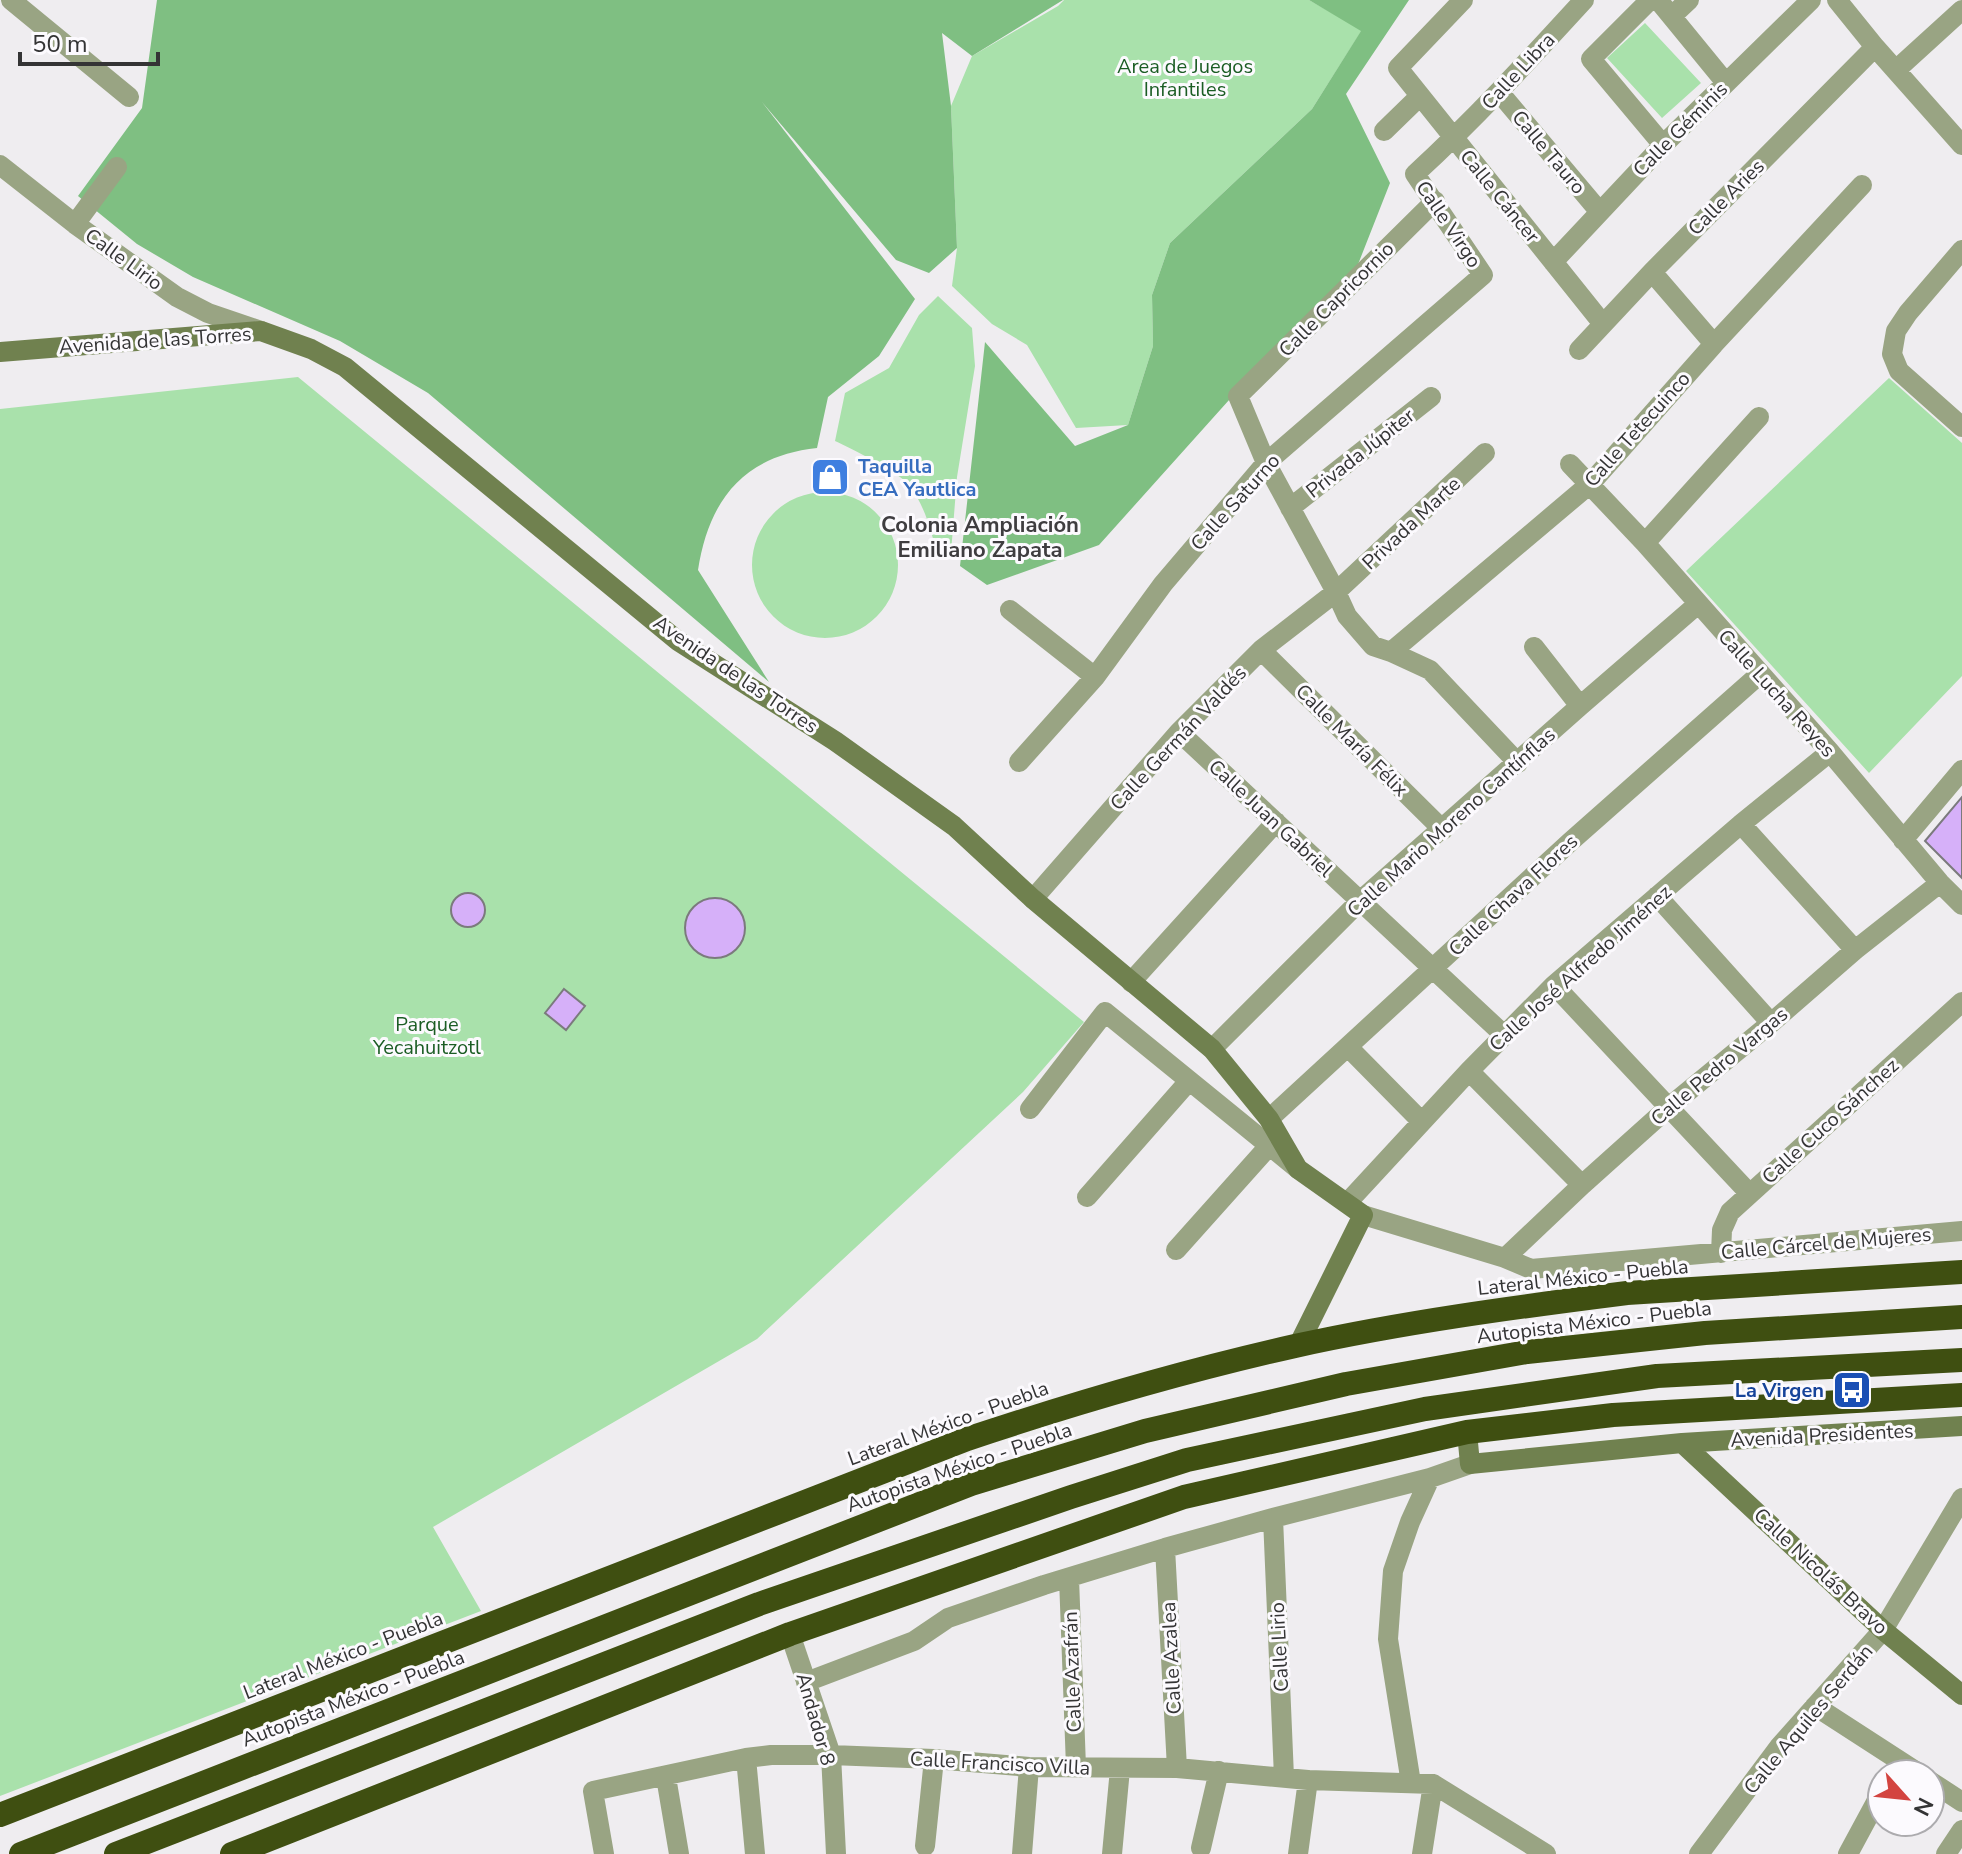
<svg xmlns="http://www.w3.org/2000/svg" width="1962" height="1854" viewBox="0 0 1962 1854" font-family="'Nunito Sans',sans-serif">
<style>
.green{fill:#a9e1ab}
.forest{fill:#7fbf82}
.building{fill:#d6b0f9;stroke:#7b7a7d;stroke-width:2}
.lines{fill:none;stroke-linecap:round;stroke-linejoin:round}
.street{stroke:#99a483;stroke-width:20}
.secondary{stroke:#70814f;stroke-width:20}
.highway{stroke:#3f4f11;stroke-width:24}
.labels{text-anchor:middle;stroke-width:6;stroke-linejoin:round;paint-order:stroke}
.park-label{font-size:20px;fill:#1b5d24;stroke:#fcfafe}
.street-label{font-size:20px;fill:#343435;stroke:#fcfafe}
.shop-label{font-size:20px;font-weight:bold;fill:#366cbe;stroke:#fcfafe;text-anchor:start}
.transit-label{font-size:20px;font-weight:bold;fill:#164399;stroke:#fcfafe;text-anchor:end}
.neighbourhood-label{font-size:22px;font-weight:bold;fill:#3f3d40;stroke:#fcfafe}
</style>
<rect width="100%" height="100%" fill="#efedf0"/>
<!-- green -->
<path class="green" d="M1064,0H1309L1362,30L1312,109L1170,243L1152,295L1153,346L1128,425L1076,428L1027,345L992,324L952,286L957,248L951,106L972,56L1058,6Z
M1645,23L1701,83L1662,118L1607,58Z
M938,296L972,328L975,366L957,477L951,553L937,556C932,532 925,507 910,486C900,473 851,448 835,441L845,393L889,368L919,315Z
M298,377L1084,1022L1023,1092L757,1339L433,1527L481,1611L0,1796V409Z
M1889,378L1962,443V676L1869,773L1686,571Z
M752 565a73 73 0 1 1 146 0a73 73 0 1 1-146 0Z"/>
<!-- forest -->
<path class="forest" d="M157,0H1063L972,56L942,33L951,106L957,248L929,273L896,260L762,102L915,299L879,356L828,397L817,448C743,456 709,500 698,570L769,682L428,393L340,341L193,277L137,244L78,196L142,108Z
M1309,0H1409L1346,94L1390,183L1355,272L1238,390L1099,545L987,585L960,566L985,342L1075,446L1128,425L1153,346L1152,295L1170,243L1312,109L1361,31Z"/>
<!-- building -->
<path class="building" d="M1962,797V878L1925,841Z
M451 910a17 17 0 1 1 34 0a17 17 0 1 1-34 0Z
M685 928a30 30 0 1 1 60 0a30 30 0 1 1-60 0Z
M564,989L585,1006L566,1030L545,1013Z"/>
<g class="lines">
<!-- street -->
<path class="street" d="M11,0L129,97
M1463,0L1398,68L1603,324
M1650,0L1591,59L1663,145
M1658,0L1726,83
M1837,0L1875,47L1962,145
M1672,16L1689,0
M1896,70L1962,10
M1499,92L1599,211
M1384,131L1420,96
M0,165L75,224L177,297L208,313L261,331
M1435,201L1238,396L1266,463L1336,592L1347,616L1373,646L1391,652L1430,670L1518,763
M75,224L117,167
M1962,250L1908,313L1896,331L1892,354L1899,371L1962,427
M1553,262L1663,145L1811,0
M1652,272L1714,344
M1579,350L1652,272L1875,47
M1570,464L1645,543L1830,752L1940,883L1962,905
M1290,508L1431,397
M1645,543L1759,417
M1010,610L1095,677
M1534,647L1580,706
M1261,650L1443,830
M1391,652L1590,484L1714,344L1862,185
M1179,732L1504,1035
M1019,762L1095,677L1163,584L1266,463L1483,275L1415,174C1475,119 1529,60 1584,0
M1741,824L1855,950
M1903,840L1962,770
M1657,896L1771,1023
M1033,899L1179,732L1261,650L1336,592L1485,453
M1131,982L1276,822
M1554,985L1750,1194
M1348,1047L1422,1122
M1212,1049L1360,901L1580,706L1698,604
M1469,1071L1582,1185
M1030,1109L1105,1012L1298,1169
M1269,1119L1570,842L1760,674
M1087,1197L1189,1081
M1347,1203L1469,1071L1554,985L1741,824L1830,752
M1363,1215L1505,1258L1531,1269L1962,1231
M1176,1250L1269,1146
M1721,1253L1722,1230L1730,1212L1962,1002
M1505,1258L1582,1185L1669,1107L1771,1023L1855,950L1940,883
M1273,1518L1284,1777
M1165,1548L1177,1768
M1069,1578L1076,1767
M790,1634L831,1755L836,1854
M806,1682L914,1641L948,1618L1044,1585L1165,1548L1273,1518L1430,1478L1470,1464
M1815,1706L1920,1774
M746,1758L755,1854
M666,1777L679,1854
M1930,1781L1962,1802
M1411,1783L1388,1639L1393,1571L1410,1522L1430,1478
M925,1846L934,1759
M1201,1848L1219,1771
M604,1854L593,1791L746,1758L771,1755H831L934,1759L1029,1767L1177,1768L1308,1780L1433,1784L1546,1854
M1022,1854L1029,1767
M1112,1854L1120,1769
M1298,1854L1308,1780
M1422,1854L1433,1784
M1699,1854L1779,1747L1883,1630L1962,1498
M1848,1854L1882,1791
M1946,1854L1962,1830"/>
<!-- secondary -->
<path class="secondary" d="M0,352L261,331L311,349L345,367L678,641L835,741L954,826L1033,899L1212,1049L1269,1119L1298,1169L1363,1215L1298,1346
M1467,1432L1470,1464L1682,1443L1962,1426
M1682,1443L1883,1630L1962,1695"/>
<!-- highway -->
<path class="highway" d="M0,1815L967,1439C1075,1403 1184,1371 1295,1346C1404,1322 1516,1307 1627,1293L1962,1272
M21,1854L971,1484L1145,1431L1346,1384L1527,1352L1705,1333L1962,1317
M116,1854L759,1604L1071,1497L1187,1460L1425,1409L1657,1376L1962,1360
M232,1854L790,1634L1184,1497L1467,1432L1613,1415L1962,1395"/>
</g>
<!-- icons -->
<defs>
<symbol id="shop-square" viewBox="-11 -11 22 22"><rect x="-9" y="-9" width="18" height="18" rx="4" fill="#3f7fe0" stroke="#fcfafe"/><path d="M-5-2.5h2.3a2.7 3.5 0 0 1 5.4 0H5L5.5 6h-11ZM-1.5-2.5h3a1.5 2.3 0 0 0-3 0Z" fill="#fff"/></symbol>
<symbol id="bus-square" viewBox="-11 -11 22 22"><rect x="-9" y="-9" width="18" height="18" rx="4" fill="#1a4fb4" stroke="#fcfafe"/><path d="M-5-6H5V4H4V6H2V4H-2V6H-4V4H-5ZM-3.5-4V0h7V-4ZM-3.5 1.2v1.5H-2V1.2ZM2 1.2v1.5H3.5V1.2Z" fill="#fff"/></symbol>
</defs>
<g fill-rule="evenodd">
<use href="#shop-square" x="808" y="455" width="44" height="44"/>
<use href="#bus-square" x="1830" y="1368" width="44" height="44"/>
</g>
<g class="labels">
<!-- park labels -->
<g class="park-label">
<text x="1185" y="73">Area de Juegos<tspan x="1185" dy="23">Infantiles</tspan></text>
<text x="427" y="1031">Parque<tspan x="427" dy="23">Yecahuitzotl</tspan></text>
</g>
<!-- street labels -->
<g class="street-label">
<text transform="translate(1518 71) rotate(-47)" y="7">Calle Libra</text>
<text transform="translate(1680 129) rotate(-45)" y="7">Calle Géminis</text>
<text transform="translate(1549 152) rotate(50)" y="7">Calle Tauro</text>
<text transform="translate(1500 196) rotate(51)" y="7">Calle Cáncer</text>
<text transform="translate(1726 197) rotate(-45)" y="7">Calle Aries</text>
<text transform="translate(1449 224) rotate(56)" y="7">Calle Virgo</text>
<text transform="translate(124 259) rotate(36)" y="7">Calle Lirio</text>
<text transform="translate(1336 299) rotate(-45)" y="7">Calle Capricornio</text>
<text transform="translate(155 340) rotate(-4)" y="7">Avenida de las Torres</text>
<text transform="translate(1637 429) rotate(-48)" y="7">Calle Tetecuinco</text>
<text transform="translate(1360 453) rotate(-38)" y="7">Privada Júpiter</text>
<text transform="translate(1235 502) rotate(-48)" y="7">Calle Saturno</text>
<text transform="translate(1411 523) rotate(-43)" y="7">Privada Marte</text>
<text transform="translate(736 674) rotate(34)" y="7">Avenida de las Torres</text>
<text transform="translate(1777 693) rotate(48)" y="7">Calle Lucha Reyes</text>
<text transform="translate(1178 738) rotate(-47)" y="7">Calle Germán Valdés</text>
<text transform="translate(1352 740) rotate(45)" y="7">Calle María Félix</text>
<text transform="translate(1271 818) rotate(43)" y="7">Calle Juan Gabriel</text>
<text transform="translate(1451 822) rotate(-42)" y="7">Calle Mario Moreno Cantínflas</text>
<text transform="translate(1513 895) rotate(-43)" y="7">Calle Chava Flores</text>
<text transform="translate(1580 968) rotate(-42)" y="7">Calle José Alfredo Jiménez</text>
<text transform="translate(1719 1066) rotate(-40)" y="7">Calle Pedro Vargas</text>
<text transform="translate(1830 1121) rotate(-42)" y="7">Calle Cuco Sánchez</text>
<text transform="translate(1826 1243) rotate(-5)" y="7">Calle Cárcel de Mujeres</text>
<text transform="translate(1583 1277) rotate(-6)" y="7">Lateral México - Puebla</text>
<text transform="translate(1594 1322) rotate(-7)" y="7">Autopista México - Puebla</text>
<text transform="translate(948 1423) rotate(-20)" y="7">Lateral México - Puebla</text>
<text transform="translate(1822 1435) rotate(-3)" y="7">Avenida Presidentes</text>
<text transform="translate(959 1467) rotate(-19)" y="7">Autopista México - Puebla</text>
<text transform="translate(1821 1571) rotate(43)" y="7">Calle Nicolás Bravo</text>
<text transform="translate(1279 1647) rotate(-93)" y="7">Calle Lirio</text>
<text transform="translate(343 1655) rotate(-21)" y="7">Lateral México - Puebla</text>
<text transform="translate(1171 1658) rotate(-93)" y="7">Calle Azalea</text>
<text transform="translate(1072 1672) rotate(-92)" y="7">Calle Azafrán</text>
<text transform="translate(353 1698) rotate(-21)" y="7">Autopista México - Puebla</text>
<text transform="translate(816 1719) rotate(74)" y="7">Andador 8</text>
<text transform="translate(1808 1719) rotate(-50)" y="7">Calle Aquiles Serdán</text>
<text transform="translate(1000 1763) rotate(3)" y="7">Calle Francisco Villa</text>
</g>
<!-- shop labels -->
<g class="shop-label">
<text x="858" y="473">Taquilla<tspan x="858" dy="23">CEA Yautlica</tspan></text>
</g>
<!-- transit labels -->
<g class="transit-label">
<text x="1824" y="1397">La Virgen</text>
</g>
<!-- neighbourhood labels -->
<g class="neighbourhood-label">
<text x="980" y="532">Colonia Ampliación<tspan x="980" dy="25">Emiliano Zapata</tspan></text>
</g>
</g>
<!-- north arrow -->
<g transform="translate(1906 1798) rotate(117)"><circle r="38" fill="#fcfafe" stroke="#acabae" stroke-width="2"/>
<path d="M0-6L14 30L0 20L-14 30Z" fill="#d34440"/>
<text y="-12" font-size="22" font-weight="bold" text-anchor="middle" fill="#343435">N</text>
</g>
<!-- scale -->
<path d="M20 52v12h138v-12" fill="none" stroke="#343435" stroke-width="4"/>
<text x="32" y="52" font-size="24" fill="#343435" stroke="#fcfafe" stroke-width="6" paint-order="stroke">50 m</text>
</svg>
